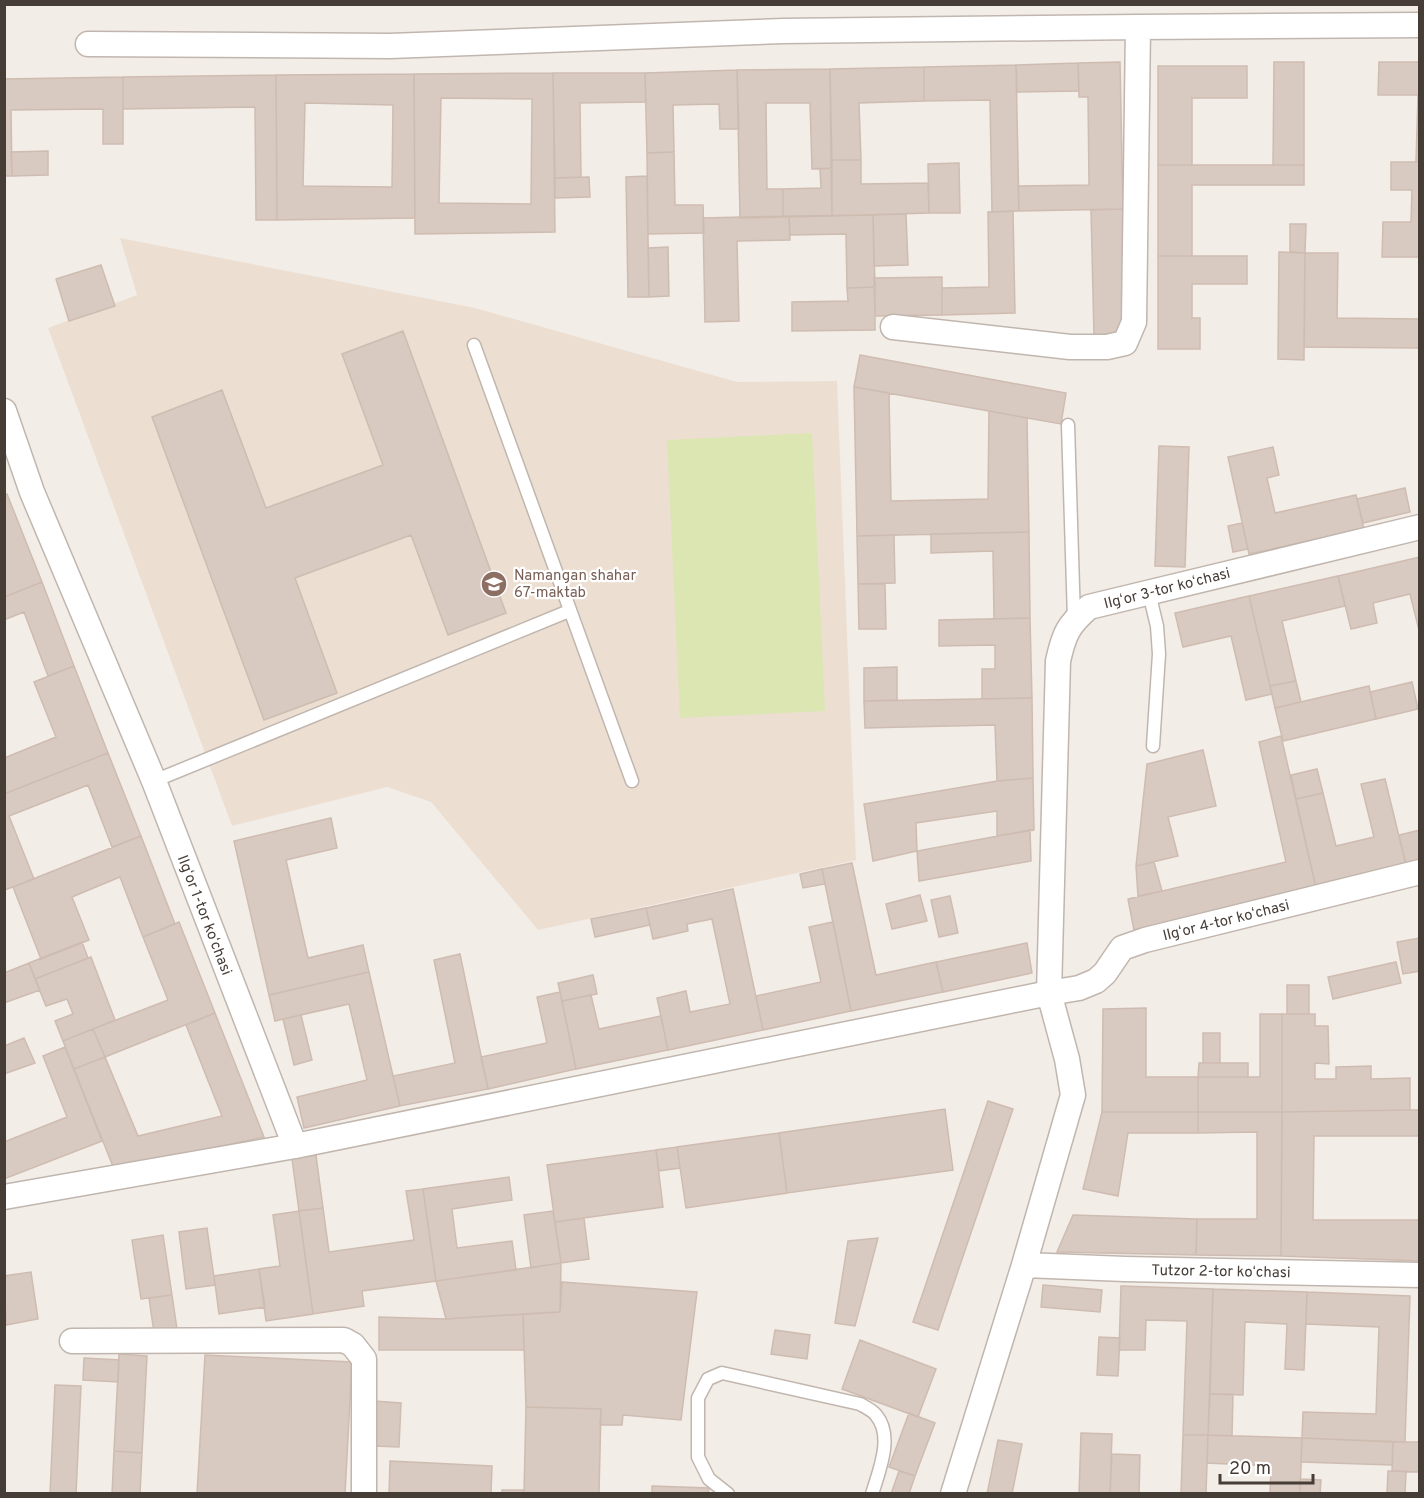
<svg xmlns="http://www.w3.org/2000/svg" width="1424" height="1498" viewBox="0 0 1424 1498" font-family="Overpass,sans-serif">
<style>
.education{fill:#ecdfd2}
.green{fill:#dbe6b2}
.building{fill:#d8c9c1;stroke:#cfbcb1;stroke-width:1.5;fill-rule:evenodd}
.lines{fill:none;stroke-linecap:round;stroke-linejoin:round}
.service-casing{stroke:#c1b6ae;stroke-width:15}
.minor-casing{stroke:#c1b6ae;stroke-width:27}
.service{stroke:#fff;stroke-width:12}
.minor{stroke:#fff;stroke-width:24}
.labels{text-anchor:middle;stroke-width:4.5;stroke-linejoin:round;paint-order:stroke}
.education-label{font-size:15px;fill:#785e54;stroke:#fff;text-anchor:start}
.street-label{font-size:15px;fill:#463d37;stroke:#fff}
</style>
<rect width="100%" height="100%" fill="#f3ede8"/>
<!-- education -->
<path class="education" d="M120,238L475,308L737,382L837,381L856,860L538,930L431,802L387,787L232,826L48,328L137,295Z"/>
<!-- green -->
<path class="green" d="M812,433L825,711L680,718L667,440Z"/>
<!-- building -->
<path class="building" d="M1120,62L1123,209L1019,211L1018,186L1089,185L1088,97H1079L1078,63Z
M1274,62H1304V165H1273Z
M1379,62H1420V162H1416L1418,95H1378Z
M1078,63L1079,91L1017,92L1016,65Z
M1016,65L1019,211L992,212L990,100L924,101V67Z
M1158,66H1247V98H1192V165H1158Z
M924,67V101L859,103L861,160H831L830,69Z
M830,69L832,168L812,169L810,103H766L767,189H783V217L740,218L737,70Z
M737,70L739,129H720L719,104L673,105L674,152L647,153L645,73Z
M553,73L555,232L415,234L414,74ZM441,98L532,99L531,204L439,203Z
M553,73H645L646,102L580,103L581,177L555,178Z
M414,74L415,218L277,220L276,75ZM305,103L393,105L392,187L303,186Z
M276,75L277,220H256L255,107L123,109V77Z
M123,77V144H103V109L11,110L12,176H4V79Z
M48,151V175L12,176L11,152Z
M674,152L675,205H703L704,233L648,234L647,153Z
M831,160H861V184L928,183L929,213L832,216Z
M1391,162H1420V257H1382L1383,222H1411L1412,190H1391Z
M959,163L960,213H929L928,164Z
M1158,165H1304V185H1192V256H1158Z
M832,168V216L783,217V189L821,188L820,169Z
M647,176L649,297H628L626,177Z
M589,177L590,197L555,198V178Z
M1123,209L1125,336H1094L1091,210Z
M1013,211L1015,313L942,315V288L989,287L988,212Z
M906,214L908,265L874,266L873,215Z
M873,215L875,287L847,288L846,234L790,235L789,216Z
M789,216L790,240L737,241L739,321L705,322L703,218Z
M1290,224H1306L1305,253L1290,252Z
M668,247L669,296L649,297L648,248Z
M1279,252L1305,253L1304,360L1278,359Z
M1305,253H1338L1337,318L1420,319V348L1304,347Z
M1158,256H1247V284H1192V318H1200V349H1158Z
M101,265L115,306L69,321L56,279Z
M942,277V315L875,316L874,278Z
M875,287V330L792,331V302L848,301L847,288Z
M403,331L506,613L448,635L411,535L295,578L337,693L264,720L152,417L222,390L266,508L383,465L342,354Z
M860,355L1066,393L1061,424L854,387Z
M854,387L889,393L891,501L988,499L989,411L1027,418L1029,532L857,536Z
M1159,446L1189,447L1185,567L1155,566Z
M1273,447L1279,475L1267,478L1275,513L1356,495L1364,529L1249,554L1228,457Z
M1405,488L1410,512L1363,523L1357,499Z
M7,494L42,582L4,597V495Z
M1242,523L1248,549L1233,552L1228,526Z
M1029,532L1030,618L994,619L993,551L931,553V534Z
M894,535L895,583L858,584L857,536Z
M1420,557V634L1410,594L1373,603L1377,623L1351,629L1338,576Z
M1338,576L1345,606L1282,621L1296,681L1270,686L1249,596Z
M42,582L74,666L48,676L24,612L4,620V597Z
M858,584H885L886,629H859Z
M1249,596L1272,694L1246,700L1231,636L1183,647L1175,613Z
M1030,618L1032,698L982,699V669H995V645L939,646V620Z
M74,666L108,753L4,794V758L56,737L34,682Z
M897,667V700L864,701V668Z
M1296,681L1301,702L1275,708L1270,686Z
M1412,682L1418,709L1376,719L1370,692Z
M1369,686L1376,719L1283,741L1275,708Z
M1032,698L1033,778L997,781L995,725L865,728L864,701Z
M1281,736L1316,888L1134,930L1128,899L1286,862L1259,742Z
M1203,750L1216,806L1168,817L1178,856L1136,866L1147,764Z
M108,753L141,836L112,847L88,785L9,816L34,879L5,890L4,794Z
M1317,769L1323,793L1296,799L1291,775Z
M1033,778L1034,830L997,836V811L916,823L917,851L873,861L864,804L997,781Z
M1385,779L1406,865L1316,888L1296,799L1323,793L1336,846L1374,837L1361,784Z
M331,818L337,848L286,860L308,958L363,945L369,972L269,995L234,841Z
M1030,830L1031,861L919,881L917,851Z
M1420,830V862L1406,865L1399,835Z
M141,836L175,924L143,937L120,877L72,897L89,940L41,959L13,887Z
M1154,862L1162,891L1138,896L1136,866Z
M852,863L876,975L936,962L943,992L851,1011L822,869Z
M822,869L825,884L803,888L800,874Z
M733,889L763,1030L668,1050L657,998L686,991L690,1012L730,1004L712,919L687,924L688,931L653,939L646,908Z
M920,895L927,921L892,929L886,904Z
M950,896L958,933L939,937L931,900Z
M646,908L650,925L595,937L591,919Z
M179,922L215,1013L105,1057L93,1029L168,1000L143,937Z
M833,922L851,1011L763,1030L756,996L821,982L809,927Z
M1420,938V971L1403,974L1397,942Z
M82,942L88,958L35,979L29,963Z
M1027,943L1032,973L943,992L936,962Z
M460,954L488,1089L400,1106L393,1076L455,1063L434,960Z
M91,957L115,1020L63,1041L55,1021L73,1014L67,999L46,1006L35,979Z
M1396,962L1401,983L1333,999L1328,977Z
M29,963L40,990L4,1003V973Z
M369,972L400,1106L304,1128L297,1097L367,1080L349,1004L275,1021L269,995Z
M593,975L597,994L562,1001L558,983Z
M1287,985H1309V1014H1287Z
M560,992L576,1069L488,1089L481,1057L547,1043L537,997Z
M591,995L599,1029L661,1016L668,1050L576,1069L562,1001Z
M1146,1008V1077H1198V1112H1102L1103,1009Z
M215,1013L264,1137L114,1169L74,1069L105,1057L138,1136L222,1116L186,1025Z
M1260,1014H1282V1112H1198V1077H1260Z
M1282,1014H1315V1026H1328L1329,1064L1315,1063V1079H1336V1067L1371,1066V1079L1410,1078V1110L1282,1112Z
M301,1015L312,1060L294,1065L283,1019Z
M93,1029L105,1057L74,1069L63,1041Z
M1203,1033H1220V1063H1203Z
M24,1038L35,1063L4,1074V1046Z
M65,1047L102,1141L4,1179V1142L67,1117L43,1056Z
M1199,1063H1248V1077H1198Z
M988,1101L1013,1109L938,1330L913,1322Z
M945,1109L953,1170L787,1193L779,1133Z
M1410,1110H1420V1136H1314L1313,1220H1420V1261L1281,1256L1282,1112Z
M1102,1112H1198V1133H1128L1118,1196L1083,1189Z
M1198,1112H1282L1281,1256L1196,1255L1197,1219H1257V1132L1198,1133Z
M779,1133L787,1193L686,1208L677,1147Z
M677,1147L680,1168L659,1171L656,1150Z
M656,1150L663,1207L555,1222L547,1165Z
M316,1155L323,1208L299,1211L292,1159Z
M509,1177L512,1200L452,1209L457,1248L512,1241L516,1270L436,1281L423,1189Z
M423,1189L436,1281L362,1291L364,1306L313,1314L299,1211L323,1208L329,1252L414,1240L406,1191Z
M299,1211L313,1314L266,1321L259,1269L280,1266L273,1215Z
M553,1211L561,1263L531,1268L524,1215Z
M1073,1215L1197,1219L1196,1255L1057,1252Z
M584,1218L589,1259L561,1263L555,1222Z
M207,1228L215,1285L186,1289L179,1232Z
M163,1235L172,1295L141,1299L132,1240Z
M878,1238L855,1326L835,1323L848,1241Z
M561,1263L560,1312L446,1319L436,1281Z
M259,1269L265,1307L219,1314L214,1276Z
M31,1272L38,1319L6,1325L4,1276Z
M562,1282L697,1292L681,1420L623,1415L622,1425H600L601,1409L526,1407L523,1314L560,1312Z
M1043,1285L1102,1290L1100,1312L1041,1307Z
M1121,1286L1213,1289L1208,1435H1183L1187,1321L1146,1320L1145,1350H1119Z
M1213,1289L1307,1292L1304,1370L1285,1369L1287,1324L1245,1322L1243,1395L1210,1394Z
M1307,1292L1410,1296L1405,1442L1302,1438L1303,1412L1376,1414L1379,1327L1306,1324Z
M172,1295L177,1329L154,1333L149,1298Z
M523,1314L524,1350H379V1317L446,1319Z
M775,1330L810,1335L807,1359L771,1354Z
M1099,1337L1120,1338L1118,1376L1097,1375Z
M860,1340L936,1369L918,1417L842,1389Z
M119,1354L147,1356L142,1453L114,1451Z
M205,1355L352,1362L345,1494H197Z
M84,1358L119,1360L118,1382L83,1380Z
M55,1385L81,1386L76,1494H50Z
M1210,1394H1233L1232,1436L1208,1435Z
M374,1401L401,1403L399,1447L373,1446Z
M526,1407L601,1409L599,1494H524Z
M909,1413L935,1423L915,1476L889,1467Z
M1081,1433L1112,1434L1110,1494H1079Z
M1183,1435H1208L1206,1494H1181Z
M1208,1435L1302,1438L1300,1494H1270L1271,1466L1207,1463Z
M1302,1438L1393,1442L1392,1465L1301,1462Z
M998,1440L1022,1444L1012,1494H987Z
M1393,1442H1420V1472L1392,1471Z
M114,1451L142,1453L140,1494H112Z
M1112,1454L1140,1455L1139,1494H1110Z
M390,1461L492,1466L491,1494H389Z
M899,1471L915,1476L909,1494H891Z
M1388,1471H1406L1405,1494H1387Z
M1300,1479L1321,1480L1320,1494H1300Z
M652,1486L709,1488L708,1494H652Z
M502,1490H524V1494H502Z"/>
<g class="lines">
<defs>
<path id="service" d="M474,345L632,781
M1068,425L1074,619
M1149,593L1157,626L1159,654L1153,746
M154,781L569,611
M728,1494L709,1479L698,1457V1398L708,1379L722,1373L860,1404C865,1407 872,1410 876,1415C894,1436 879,1471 872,1494"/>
<path id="minor" d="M88,44L390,46L783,31L1138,27
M893,327L1070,347H1107L1125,343L1134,322L1138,27L1420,25
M4,411L32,492L154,781L295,1146
M4,1197L295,1146L1049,993L1079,988L1096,981L1105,973L1122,948L1145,940L1420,872
M1024,1265L1125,1269L1420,1275
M72,1341L344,1340L353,1345L364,1359V1494
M953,1494L1024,1265L1073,1095L1067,1059L1049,993L1058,661C1064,634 1068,625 1089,607L1420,527"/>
</defs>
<!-- service casing -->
<use href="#service" class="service-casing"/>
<!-- minor casing -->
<use href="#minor" class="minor-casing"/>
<!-- service -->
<use href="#service" class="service"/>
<!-- minor -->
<use href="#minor" class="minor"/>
</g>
<!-- icons -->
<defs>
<symbol id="school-disc" viewBox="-11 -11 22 22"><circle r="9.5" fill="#8d6e63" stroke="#fff"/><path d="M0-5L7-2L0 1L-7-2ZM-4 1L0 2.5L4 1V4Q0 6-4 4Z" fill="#fff"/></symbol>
</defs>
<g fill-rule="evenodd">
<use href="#school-disc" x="479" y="569" width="30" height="30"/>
</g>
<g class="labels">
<!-- education labels -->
<g class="education-label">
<text x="514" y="580">Namangan shahar<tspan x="514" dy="17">67-maktab</tspan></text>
</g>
<!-- street labels -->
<g class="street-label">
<text transform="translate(1167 588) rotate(-14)" y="5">Ilgʻor 3-tor koʻchasi</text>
<text transform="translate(205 915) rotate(69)" y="5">Ilgʻor 1-tor koʻchasi</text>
<text transform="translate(1226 920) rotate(-14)" y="5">Ilgʻor 4-tor koʻchasi</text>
<text transform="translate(1221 1271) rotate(1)" y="5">Tutzor 2-tor koʻchasi</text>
</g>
</g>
<!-- border -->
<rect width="1424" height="1498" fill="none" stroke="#463d37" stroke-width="12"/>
<!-- scale -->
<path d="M1220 1474v9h93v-9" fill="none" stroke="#463d37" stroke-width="3"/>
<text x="1229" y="1474" font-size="18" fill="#463d37" stroke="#ffffff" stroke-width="4.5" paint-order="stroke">20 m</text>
</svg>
